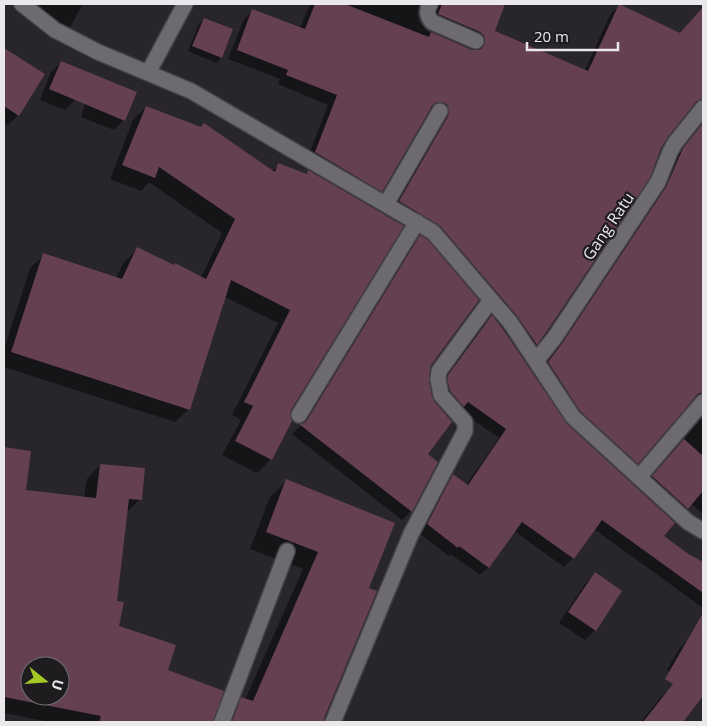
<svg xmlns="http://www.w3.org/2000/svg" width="707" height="726" viewBox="0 0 707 726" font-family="'Open Sans',sans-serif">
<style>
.shadow{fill:#0007;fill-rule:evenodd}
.building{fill:#653f52;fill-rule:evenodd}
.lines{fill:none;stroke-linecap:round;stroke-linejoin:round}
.minor-casing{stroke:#454346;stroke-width:18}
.minor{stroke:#6e6b70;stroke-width:15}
.labels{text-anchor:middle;stroke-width:4.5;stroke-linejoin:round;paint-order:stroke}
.street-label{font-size:16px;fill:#eae8eb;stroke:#1f1c20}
</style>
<rect width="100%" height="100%" fill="#28262a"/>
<!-- shadow -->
<path class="shadow" d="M29,4H83L70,27L60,37Z
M310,4H419L417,14L420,23L427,31L472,51H477L475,45L429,23L434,4H500L493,31L585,70L610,15L619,6L680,34L703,8V117L695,108H690L667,136L546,331L527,353L431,235L390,211L436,112L428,111L381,191L372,200L306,162L328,105L278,84L280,79L228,59L244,19L253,10L300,28Z
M204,19L221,58L216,63L188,51L199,24Z
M4,49L43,74L18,115L8,125L4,122Z
M62,62L75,100L65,110L40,100L51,72Z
M90,88L124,120L114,130L81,117Z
M146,107L272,172L279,165L305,175L308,172L290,410L271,459L257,473L222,455L241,420L232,415L278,323L225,297L189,409L175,422L4,367V350L30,268L44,255L116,278L124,262L138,249L201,278L222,233L149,182L141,191L110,179L133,120Z
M703,120V411L694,401L689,402L628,472L539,372L554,353L657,198L674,159L701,124Z
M420,237L429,369L426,454L437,462L411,511L402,520L292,434L302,425L411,246Z
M492,317L566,425L662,537L687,554L703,563V608L594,529L573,558L564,567L514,531L489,567L480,575L450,554L449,556L419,533L445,484L453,475L466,485L499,438L459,410L440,385L483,325Z
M703,414V514L691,503L678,517L644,486L701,419Z
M4,449L29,452L25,491L84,498L87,479L100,465L140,499L126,513L116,602L118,627L166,671L212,718V722H50L4,713ZM30,666H60V696H30Z
M287,481L367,589L323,718V722H223L225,715L242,699L245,700L303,569L250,549L270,497Z
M595,574V630L585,640L559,623L585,584Z
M689,639L703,649V691L667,670L679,649Z
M673,686L695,705L681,722H641L660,698Z"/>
<!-- building -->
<path class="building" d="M315,4H345L429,37L431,32L472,50H477L481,49L484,45L485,40L484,36L480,32L438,14L442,4H505L495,31L588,71L619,4L680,33L703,7V99L699,100L696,102L668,137L661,148L650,178L547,331L537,345L517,316L440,226L399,201L448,116L449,111L448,106L445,103L440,102L435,103L432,106L382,192L315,152L337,95L286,75L288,70L237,50L252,9L305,29Z
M204,18L233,29L222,58L192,46Z
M4,48L45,74L19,116L4,106Z
M61,61L137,92L125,121L49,89Z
M146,106L201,127L204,123L275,172L278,163L307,174L308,170L404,226L291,410L290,415L292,421L272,460L235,441L253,406L244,402L290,310L231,280L190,410L11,352L43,253L122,279L137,247L174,265L175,263L206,279L235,219L159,167L155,178L122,165Z
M703,123V393H699L696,396L638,464L580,411L548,362L563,342L666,187L683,148Z
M420,235L427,239L479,300L431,365L430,369L429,380L432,397L434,401L452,422L428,454L438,462L412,512L299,424L304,423L307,420Z
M492,315L502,328L567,424L675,523L664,536L687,553L703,562V593L602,520L574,559L522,522L489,568L459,546L458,548L427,524L453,474L468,485L506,429L468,402L464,407L450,391L447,379L448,375Z
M684,439L703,456V491L688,509L652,476Z
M4,447L31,451L26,490L96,498L100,464L145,468L142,500L129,499L117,601L124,602L119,626L176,645L168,670L224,691L213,722H99L101,716L4,697ZM30,666H60V696H30Z
M286,479L395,523L369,588L377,591L324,718V722H232L241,697L253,701L318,552L266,532Z
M595,572L622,591L596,631L568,612Z
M703,613V696L683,722H643L673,684L665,679Z"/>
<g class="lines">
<defs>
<path id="minor" d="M22,4L55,30L98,52L191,91L433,232L510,322L573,417L688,522L703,531
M430,4C426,11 427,16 432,22L476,41
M148,73L185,4
M386,204L440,111
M536,361L555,337L658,182L670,152L675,143L703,108
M299,415L417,222
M639,477L703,402
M222,722L287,551
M333,722L411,534L465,431V422L441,395L438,379L439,371L491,300"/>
</defs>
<!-- minor casing -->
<use href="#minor" class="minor-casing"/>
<!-- minor -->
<use href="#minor" class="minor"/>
</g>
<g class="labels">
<!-- street labels -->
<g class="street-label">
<text transform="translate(608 226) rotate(-56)" y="6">Gang Ratu</text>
</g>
</g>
<!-- border -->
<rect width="707" height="726" fill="none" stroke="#eae8eb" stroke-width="10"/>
<!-- north arrow -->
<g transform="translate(45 681) rotate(107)"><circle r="24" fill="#1f1c20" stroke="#706e71"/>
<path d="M0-4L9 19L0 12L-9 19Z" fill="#a4c825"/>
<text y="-8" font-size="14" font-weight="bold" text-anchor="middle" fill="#eae8eb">U</text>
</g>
<!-- scale -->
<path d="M527 42v8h91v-8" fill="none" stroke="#eae8eb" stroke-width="2.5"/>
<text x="534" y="42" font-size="15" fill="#eae8eb" stroke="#1f1c20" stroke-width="4" paint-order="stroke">20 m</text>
</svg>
